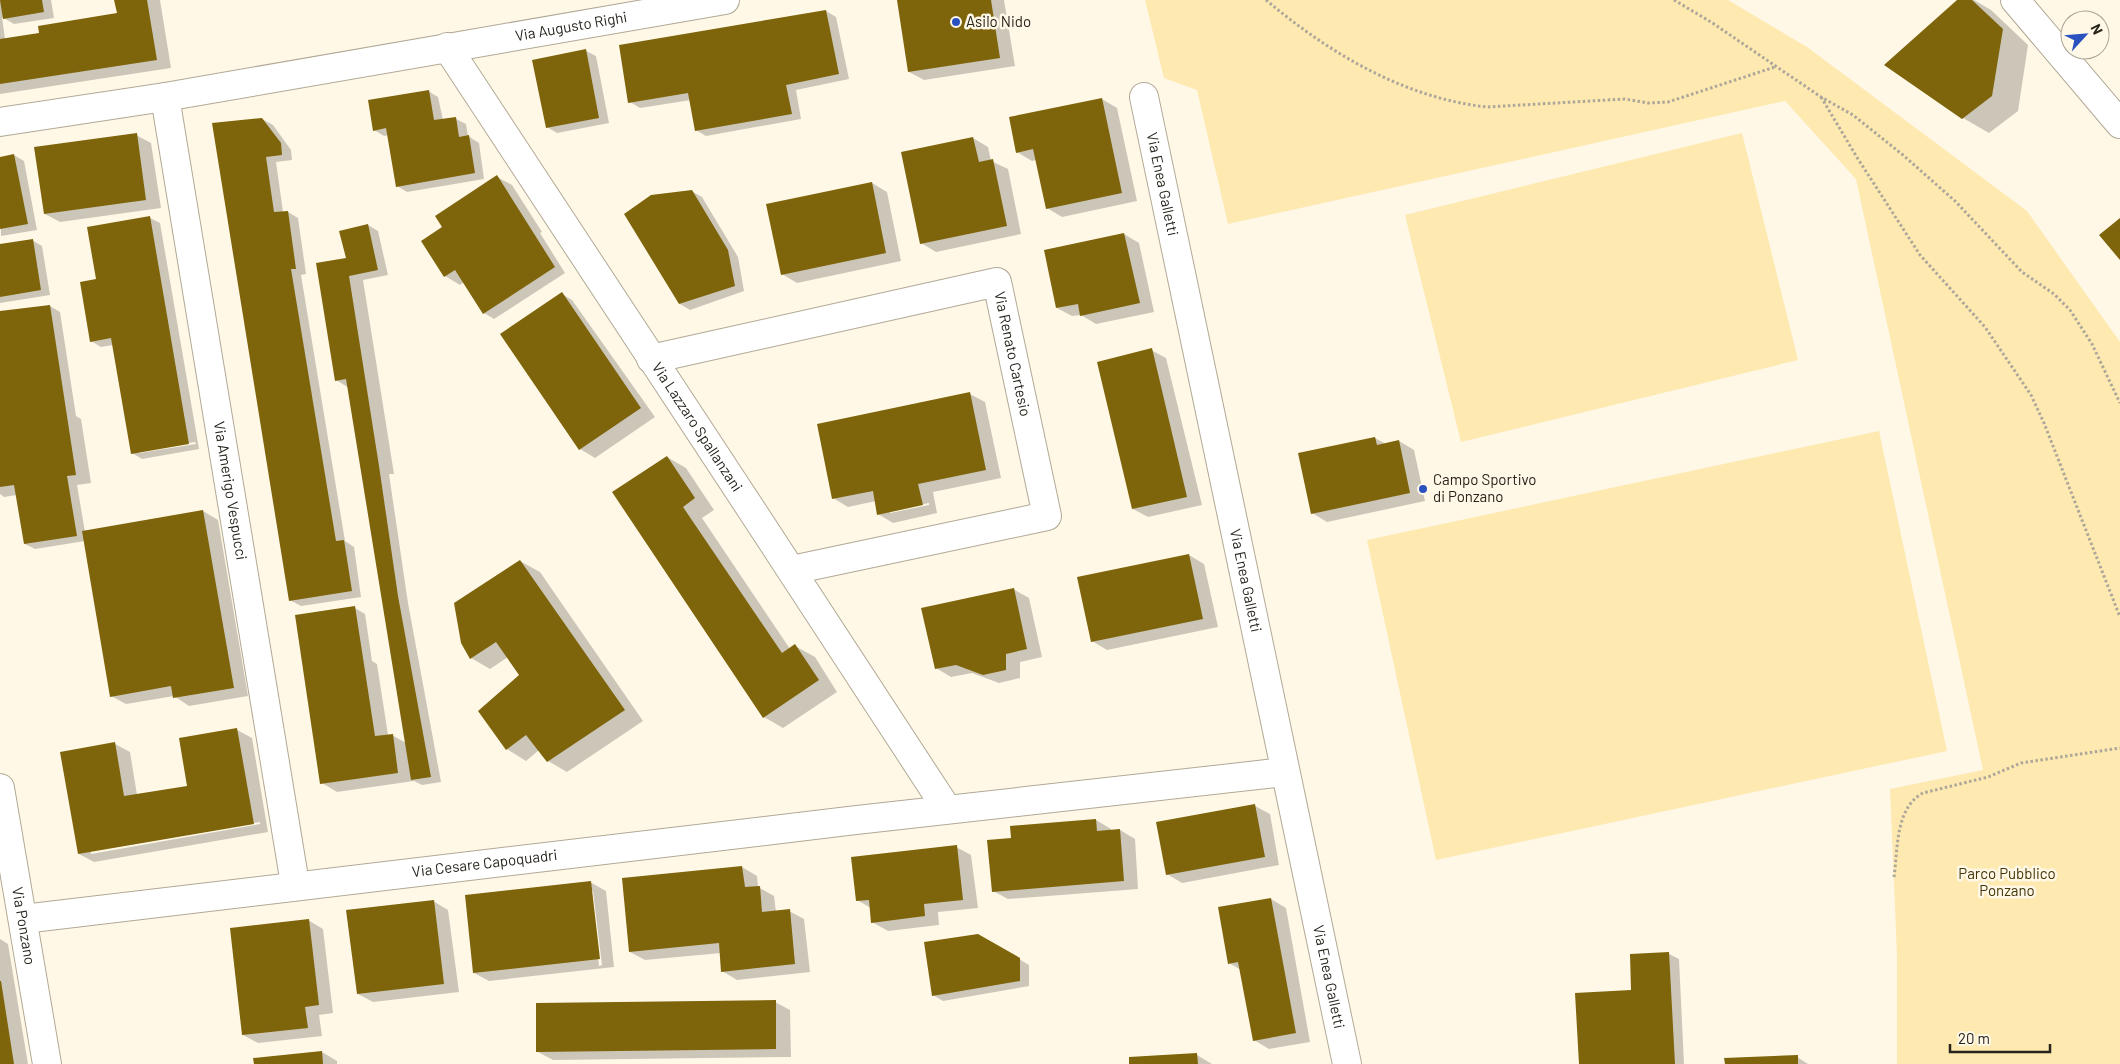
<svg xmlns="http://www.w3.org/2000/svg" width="2120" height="1064" viewBox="0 0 2120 1064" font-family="Barlow,sans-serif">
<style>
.green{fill:#fee9b1}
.shadow{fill:#0003;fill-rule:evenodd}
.building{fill:#7e640b}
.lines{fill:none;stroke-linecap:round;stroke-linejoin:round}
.street-casing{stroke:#b1a995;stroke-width:30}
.path{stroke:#ada79a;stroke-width:3;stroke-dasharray:2.5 2.5;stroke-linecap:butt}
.street{stroke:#fff;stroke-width:28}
.poi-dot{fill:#2a51c0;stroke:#fff8e7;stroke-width:2}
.labels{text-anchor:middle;stroke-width:5;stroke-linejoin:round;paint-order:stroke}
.poi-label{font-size:15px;fill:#27241c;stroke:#fff8e7;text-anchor:start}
.street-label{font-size:15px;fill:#27241c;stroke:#fff8e7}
.park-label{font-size:15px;fill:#443508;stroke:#fff8e7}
</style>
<rect width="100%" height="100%" fill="#fff8e7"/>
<!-- green -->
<path class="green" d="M1145,0H1728L1807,47L2027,211L2120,342V1064H1897V955L1890,789L1983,770L1856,179L1785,101L1228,224L1197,90L1164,78Z
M1742,133L1798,360L1461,442L1405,215Z
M1879,431L1947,751L1436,860L1367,540Z"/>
<!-- shadow -->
<path class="shadow" d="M0,0H51L54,18L14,24L2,17L5,39L41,34L118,14L116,0H160L171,68L0,94Z
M898,0H1004L1015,66L924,80L909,72Z
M1959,0H1974L1991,10L2028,45L2018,111L1989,133L1963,118Z
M826,11L836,17L849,79L796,90L801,119L706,136L696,130L691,100L640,108L630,102Z
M586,51L596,56L609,123L557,133L547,127Z
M428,91L438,97L443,120L456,119L466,124L468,136L479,143L484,179L407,192L397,186L389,135L384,136L374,130Z
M1102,99L1117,108L1137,201L1062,217L1047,208L1036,160L1032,161L1017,152Z
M262,119L273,125L291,150L292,160L276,162L283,212H288L298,218L306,274L301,275L345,541L354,547L361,597L301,606L290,600Z
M136,135L151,143L161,208L60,222L45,214Z
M973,138L988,147L991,161L1008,169L1021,234L936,252L921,243Z
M14,155L24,161L37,230L1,236L0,158Z
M497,177L512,185L542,232L540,233L565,273L494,319L484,313L464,282L460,285L445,276L444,227Z
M872,183L887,192L901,261L797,283L782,274Z
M691,191L702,197L738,257L744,291L690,310L680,304Z
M150,218L160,223L199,449L142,459L132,453L113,345L101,347L91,341ZM195,442L196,444L139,453V451Z
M368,225L378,231L388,275L363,280L394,474H389L408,603L441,782L422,785L414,781L337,792L322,783L355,608L365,614L372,661L377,664L388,735H392L406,743L349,388L336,380L347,259Z
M1124,234L1139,243L1154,312L1096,324L1081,315L1072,316L1057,308Z
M32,240L42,246L50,295L0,303V245Z
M562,294L572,300L655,417L595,458L580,449Z
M50,306L60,312L76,416L81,419L91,483L77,485L85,532L203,511L218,520L248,696L189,706L174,696L126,704L111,696L85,541L35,549L25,544L17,495L4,497L0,494V313Z
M1151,350L1166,358L1202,505L1148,517L1133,509Z
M970,394L985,402L1001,478L933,492L937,513L893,523L878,514L876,501L848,507L833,498ZM929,503V505L890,513V511Z
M1375,438L1386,444L1399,441L1414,450L1425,501L1327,522L1312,513Z
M667,457L686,468L714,510L702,518L790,649L795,646L815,657L837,692L783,728L764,717L614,492Z
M1189,555L1204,564L1218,627L1107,650L1092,641L1079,578Z
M520,561L540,572L643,721L567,772L548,761L539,750L526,761L507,749L520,675L508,657L490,669L471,658L462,643Z
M1013,589L1029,598L1042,657L1020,662V678L999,683L972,673L951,677L936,668Z
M237,730L252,738L268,832L94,862L79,854L115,744L130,752L137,795L188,787ZM260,822V824L91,854V851Z
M1255,806L1270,814L1279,865L1182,883L1167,874Z
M1096,820L1111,829V831L1120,830L1135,839L1138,889L1008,899L993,891L1012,839Z
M956,847L971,855L978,908L938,912L939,925L888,931L872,922L871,908L857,900Z
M742,867L757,876L758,887L774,896L776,912L789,911L804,919L810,972L737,980L722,971L721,953L645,960L630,952Z
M590,882L606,891L614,967L489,981L474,973ZM591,891H593L602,965L599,966Z
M1271,899L1286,908L1310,1042L1269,1049L1254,1040L1241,970L1229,963Z
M433,901L448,910L459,992L373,1002L358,994Z
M308,920L323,929L333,1013L319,1015L322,1036L258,1043L243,1035Z
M978,935L1029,965V986L943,1001L933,995Z
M0,939L8,944L28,1064H0Z
M1669,954L1679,959L1684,1064H1580L1631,991Z
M775,1002L790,1010L791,1057L553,1060L538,1052Z
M322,1052L337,1061V1064H255Z
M1197,1055L1212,1064H1130Z
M1797,1057L1808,1064H1726Z"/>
<!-- building -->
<path class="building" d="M0,0H42L44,12L3,19Z
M114,0H147L157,60L0,84V39L39,33L38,26L117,13Z
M897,0H991L1000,58L908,72Z
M1957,0H1972L2003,29L1992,96L1962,119L1884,65Z
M826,10L839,74L786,85L792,114L695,131L688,93L628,103L619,45Z
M586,49L599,118L546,128L532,60Z
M429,90L434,120L456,117L459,137L469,135L475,173L396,187L386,128L373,131L368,100Z
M1102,98L1122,193L1046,209L1033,149L1016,153L1009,117Z
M262,118L281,143L282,155L266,157L274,212L288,211L296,269H291L336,541L344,540L352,591L289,601L212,123Z
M137,133L146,200L44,214L34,147Z
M973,137L979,162L993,159L1007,226L920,244L901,152Z
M14,154L28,224L0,229V157Z
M497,175L555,267L483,314L455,270L444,277L421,241L442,227L435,216Z
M872,182L886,253L781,275L766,204Z
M692,190L728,250L735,286L679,304L624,214L651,195Z
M150,216L189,444L131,454L111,338L90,342L80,282L96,279L87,227Z
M2120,218V260L2099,235Z
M368,224L378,270L349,276L379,466L398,596L431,777L411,780L346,379L335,381L316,263L346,258L339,231Z
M1124,233L1140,303L1080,316L1078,304L1056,308L1044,250Z
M33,239L41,290L0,297V244Z
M562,292L641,408L579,450L500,334Z
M50,305L76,475L67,476L77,536L24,544L14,485L0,487V311Z
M1152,348L1187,497L1132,509L1097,362Z
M970,392L986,470L918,484L923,505L877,515L873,491L832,499L817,424Z
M1375,437L1377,445L1399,440L1410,493L1311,514L1298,453Z
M667,456L695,498L683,507L782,653L795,644L819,680L763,718L612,492Z
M203,510L234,688L173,698L171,686L110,697L82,531Z
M1189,554L1203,619L1091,642L1077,577Z
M520,560L625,710L547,762L526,735L506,750L478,711L519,675L496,642L470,659L461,643L454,603Z
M1014,588L1027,649L1006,654V670L983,675L956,665L935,669L921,608Z
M355,606L375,736L393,734L398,773L320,784L295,615Z
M237,728L254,824L78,854L60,752L115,742L124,796L187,786L179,738Z
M1255,804L1265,857L1166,875L1156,822Z
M1096,819L1097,831L1120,829L1124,881L992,892L987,840L1011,838L1010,826Z
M957,845L963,900L924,904L925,916L871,923L869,900L856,901L851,857Z
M742,866L745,887L760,886L762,912L790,909L795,964L721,972L719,943L629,952L622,878Z
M591,881L600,959L473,973L465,895Z
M1271,898L1296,1033L1253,1041L1238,962L1228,964L1218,907Z
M434,900L444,984L357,994L346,910Z
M309,919L319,1005L305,1007L308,1028L242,1035L230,928Z
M978,934L1020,958V981L932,996L924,942Z
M1669,952L1675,1064H1579L1575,993L1631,990L1630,954Z
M0,981H1L14,1064H0Z
M776,1000V1049L536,1052V1003Z
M322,1051L323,1064H254L253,1058Z
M1197,1053L1198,1064H1129V1057Z
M1798,1055V1064H1725L1724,1058Z"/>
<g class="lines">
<defs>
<g id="street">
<path d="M2015,0L2120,124"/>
<path id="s1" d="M447,47C613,301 782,554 947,809"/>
<path id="s2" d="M165,97L295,884"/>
<path id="s3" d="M1144,97L1347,1064"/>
<path id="s4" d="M0,122L165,97L725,0"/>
<path id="s5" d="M651,359L997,282L1047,516L792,570"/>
<path id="s6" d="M0,788L47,1064"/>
<path id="s7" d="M23,919C443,868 864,818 1285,772"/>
</g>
</defs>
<!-- street casing -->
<use href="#street" class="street-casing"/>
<!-- path -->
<path class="path" d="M1266,0C1329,53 1404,98 1487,107L1625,99L1648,103L1668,102L1775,67
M1674,0L1711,22L1821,97L1853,115L1903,155L1955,201L2022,272L2054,294L2070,310L2092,344L2120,403
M1821,97L1858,159L1920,255L1985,327L2031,395L2044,423L2120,617
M1894,877C1898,849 1895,808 1923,793L1988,777L2021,763L2120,748"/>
<!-- street -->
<use href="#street" class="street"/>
</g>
<!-- markers -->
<g class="poi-dot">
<circle cx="956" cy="22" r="5"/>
<circle cx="1423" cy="489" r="5"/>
</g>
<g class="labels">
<!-- poi labels -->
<g class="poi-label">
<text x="966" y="27">Asilo Nido</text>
<text x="1433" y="485">Campo Sportivo<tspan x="1433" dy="17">di Ponzano</tspan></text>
</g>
<!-- street labels -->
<g class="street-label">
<text dy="5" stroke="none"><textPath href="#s4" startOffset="579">Via Augusto Righi</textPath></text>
<text dy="5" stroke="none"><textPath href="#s3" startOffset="89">Via Enea Galletti</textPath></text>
<text dy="5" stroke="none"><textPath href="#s5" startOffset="428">Via Renato Cartesio</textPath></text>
<text dy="5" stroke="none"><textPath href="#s1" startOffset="455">Via Lazzaro Spallanzani</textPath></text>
<text dy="5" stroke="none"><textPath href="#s2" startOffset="399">Via Amerigo Vespucci</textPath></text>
<text dy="5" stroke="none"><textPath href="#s3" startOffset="494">Via Enea Galletti</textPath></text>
<text dy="5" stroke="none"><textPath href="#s7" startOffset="465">Via Cesare Capoquadri</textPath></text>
<text dy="5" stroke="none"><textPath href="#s6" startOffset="140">Via Ponzano</textPath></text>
<text dy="5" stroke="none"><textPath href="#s3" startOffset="899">Via Enea Galletti</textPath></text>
</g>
<!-- park labels -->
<g class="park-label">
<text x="2007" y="879">Parco Pubblico<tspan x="2007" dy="17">Ponzano</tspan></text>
</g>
</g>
<!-- north arrow -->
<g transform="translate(2085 35) rotate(64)"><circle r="24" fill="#fff8e7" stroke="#a9a396"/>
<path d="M0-4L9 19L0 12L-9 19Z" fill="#2a51c0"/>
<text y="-8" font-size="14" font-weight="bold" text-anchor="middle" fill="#27241c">N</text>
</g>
<!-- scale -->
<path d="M1950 1044v8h100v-8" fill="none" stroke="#27241c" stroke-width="2.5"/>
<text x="1958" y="1044" font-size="15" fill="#27241c" stroke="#fff8e7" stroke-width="4" paint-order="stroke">20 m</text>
</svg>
